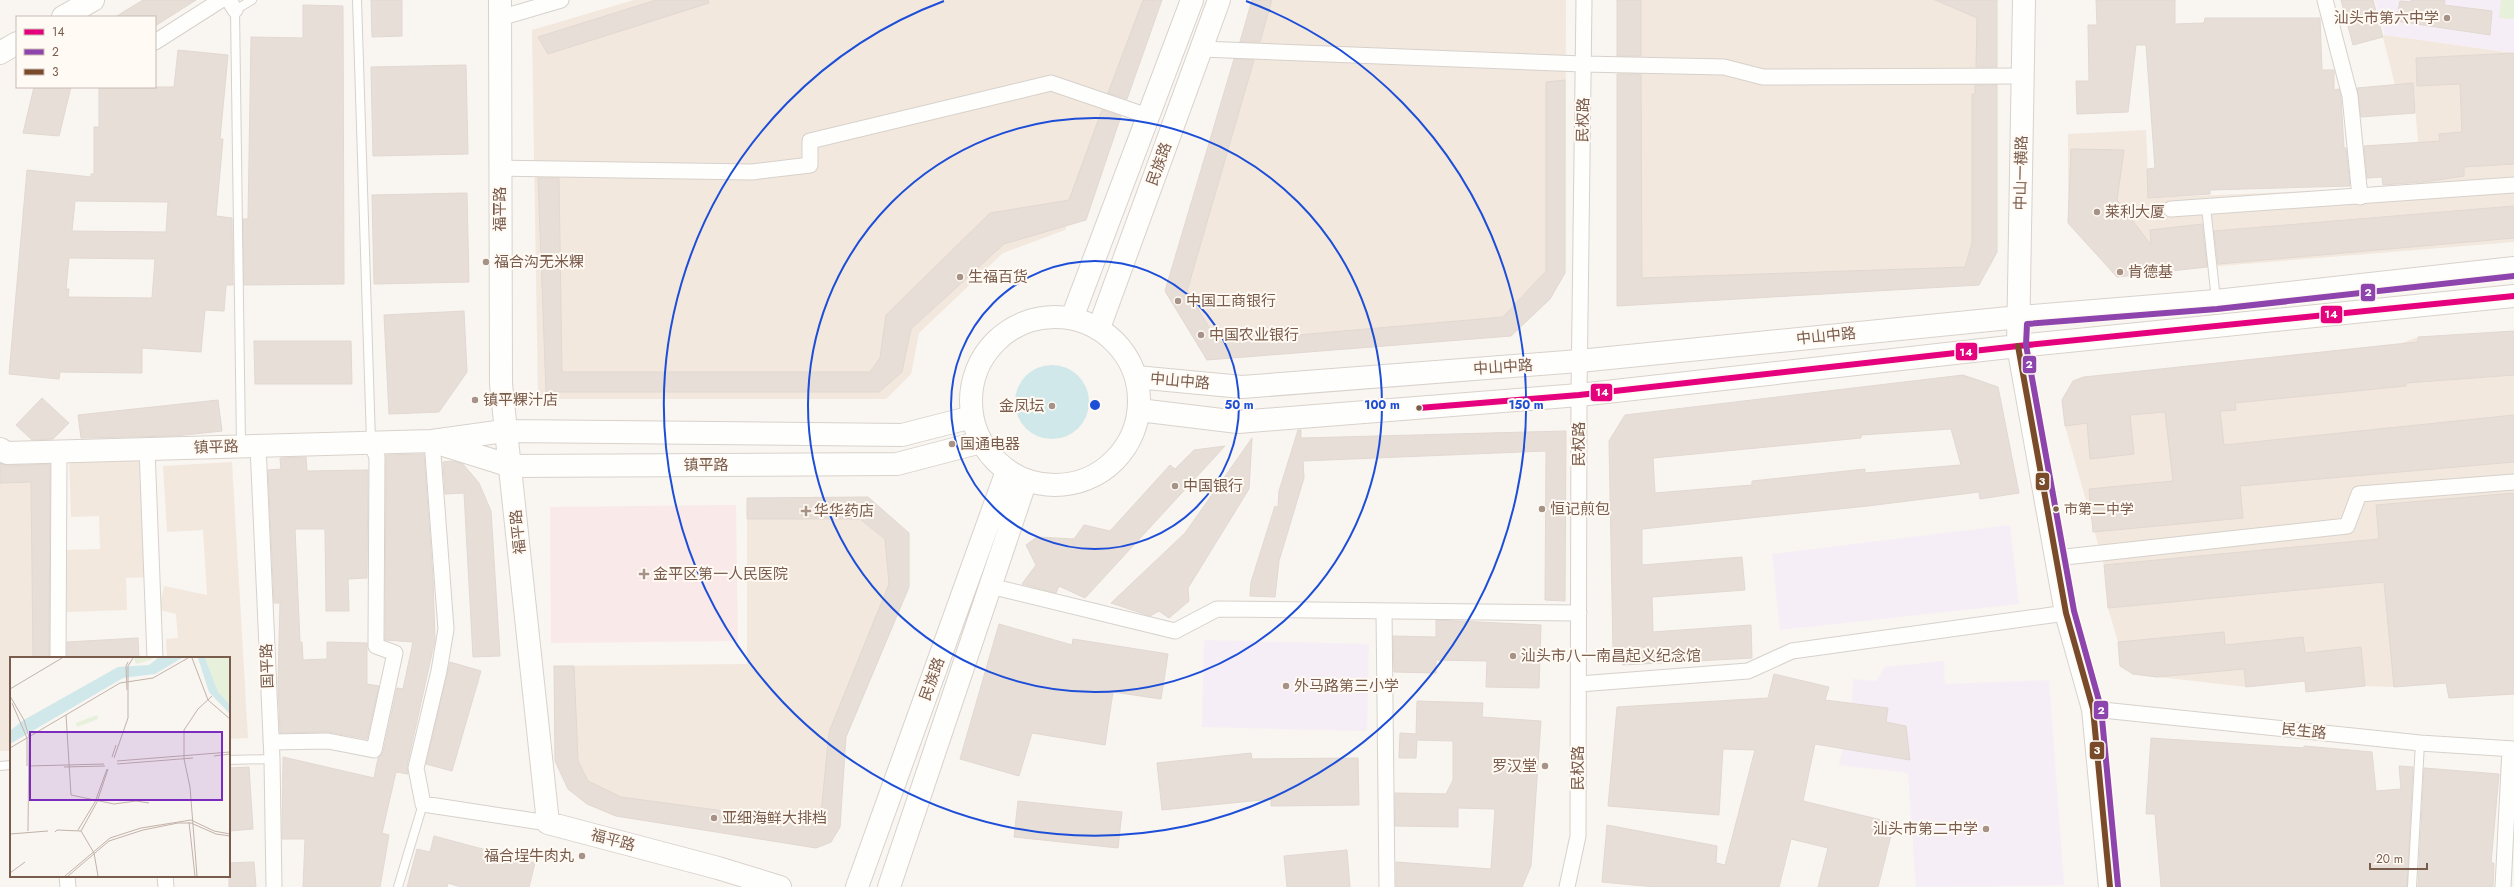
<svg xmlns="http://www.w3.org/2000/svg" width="2514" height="887" viewBox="0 0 2514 887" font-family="Jost,'Noto Sans SC',sans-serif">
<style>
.residential{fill:#f2e8de}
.education{fill:#f6eef6}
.medical{fill:#fae9e9}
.green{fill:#e7f0db}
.water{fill:#d0e8ea}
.building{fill:#e6ded7;stroke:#e2d8d2;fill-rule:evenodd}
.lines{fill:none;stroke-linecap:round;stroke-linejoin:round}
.lane-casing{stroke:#d7d1cb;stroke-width:10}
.street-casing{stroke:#d7d1cb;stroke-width:17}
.secondary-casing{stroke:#d9d2cb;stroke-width:24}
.lane{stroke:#fefefd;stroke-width:8}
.street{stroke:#fefefd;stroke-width:15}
.secondary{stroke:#fefefd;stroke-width:22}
.bus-1-casing{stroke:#fffaf3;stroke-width:9}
.bus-2-casing{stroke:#fffaf3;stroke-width:9}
.bus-3-casing{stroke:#fffaf3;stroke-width:9}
.bus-1{stroke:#e5007d;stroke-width:6}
.bus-2{stroke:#8e44ad;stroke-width:6}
.bus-3{stroke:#7a4b2a;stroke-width:6}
.ring{fill:none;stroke:#1d4ed8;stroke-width:2}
.poi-dot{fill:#a69286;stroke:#fffaf3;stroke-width:1.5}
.bus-dot{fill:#7a5c4d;stroke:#fffaf3;stroke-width:1.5}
.labels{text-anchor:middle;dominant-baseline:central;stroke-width:4;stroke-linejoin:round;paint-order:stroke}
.bus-label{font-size:14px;fill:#7a5c4d;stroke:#fffaf3;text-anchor:start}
.poi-label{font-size:15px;fill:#7a5c4d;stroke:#fffaf3;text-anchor:start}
.street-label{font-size:15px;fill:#7a5c4d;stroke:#fffaf3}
.inset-road{fill:none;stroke:#c2b3aa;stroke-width:1}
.view{fill:#7b2cbf;fill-opacity:0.15;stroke:#7b2cbf;stroke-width:2}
.inset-edge{fill:none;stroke:#7a5c4d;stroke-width:2}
.centre{fill:#1d4ed8;stroke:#fffaf3;stroke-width:2}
.ring-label{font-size:12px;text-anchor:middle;font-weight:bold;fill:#1d4ed8;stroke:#fffaf3;stroke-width:4;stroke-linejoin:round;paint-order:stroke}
.line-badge{stroke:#fffaf3;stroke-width:1.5}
.badge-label{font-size:11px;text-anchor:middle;font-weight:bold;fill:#fff}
</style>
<rect width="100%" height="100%" fill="#f9f5f0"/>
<!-- residential -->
<path class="residential" d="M634,0H1153L1065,230L1003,253L919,333L911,374L886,399H538L532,30Z
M1252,0H1566L1565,273L1550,299L1511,336L1207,360L1165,291Z
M1617,0H1997V252L1979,285L1617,306Z
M2385,35L2514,53V242L2207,267L2117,277L2068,223V134L2146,130L2149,198L2422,186L2413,84L2395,85L2383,37Z
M2514,331V694L2449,698L2446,683L2394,687L2365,686L2306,692L2305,681L2246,687L2133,674L2118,642L2108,608L2104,565L2065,426L2062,400L2073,381L2084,377L2402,343L2418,337Z
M142,458L146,577L126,578L127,610L67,612L65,550L100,549L99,516L71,517L69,461Z
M51,460L53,658H11V751H0V461Z
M232,462L248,738L229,739V658H167L166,639L178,638L176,614L159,610L164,586L207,595L203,530L167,532L163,466Z
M868,497L909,533V587L846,737L840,827L831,842L816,848L616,816L587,804L568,789L555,761L554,666L747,664V498Z"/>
<!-- education -->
<path class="education" d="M2375,0H2514V53L2385,35Z
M2010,525L2019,604L1780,630L1772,554Z
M1204,640L1369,644L1367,731L1202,727Z
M1944,661L1945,684L2049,680L2064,885L1916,887L1908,773L1839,765L1852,704L1853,679L1876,681L1885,667Z"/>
<!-- medical -->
<path class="medical" d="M736,505L738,641L551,643L550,507Z"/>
<!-- green -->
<path class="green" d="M2501,0H2514V19L2499,18Z"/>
<!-- water -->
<path class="water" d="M1015 402a37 37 0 1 1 74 0a37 37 0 1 1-74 0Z"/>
<!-- building -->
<path class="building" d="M143,0H196L155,26V17H115Z
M371,0H402V36L372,37Z
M656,0H708L709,3L548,54L538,37Z
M1143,0H1162L1127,99L1108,93Z
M1252,0H1272L1260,42H1240Z
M1617,0H1641V56H1617Z
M1935,0H1997V67H1976L1977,18Z
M2096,0H2175V24L2204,23L2205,18H2320L2322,70H2334V90L2339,89L2341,98L2344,148H2346L2350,186L2210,190V194L2148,198L2147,169L2155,168L2146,45H2136L2128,112L2077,114L2076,81H2089L2088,25H2097Z
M2341,0H2373L2383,37L2353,45Z
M2411,0H2445L2444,5L2492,11L2490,35L2396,21L2400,1L2411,2Z
M303,5L343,6L344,284L244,285L243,219H248L251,37L303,38Z
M178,50L228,55L220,139H223L216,216L232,218L233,285H226L224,311L205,310L201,352L142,348V373L60,372L59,379L9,374L27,170L91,177V174H94V127H99V87H174ZM75,201L168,202L166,232L72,231ZM69,258L155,259L152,298L68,297L69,289H66Z
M2514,53V164L2464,167V176L2423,182L2383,185L2382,177L2367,178L2364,146L2440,141L2439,134L2462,132L2460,84L2417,86L2416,58Z
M1234,59L1254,60L1187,291L1218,342L1503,317L1546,271V82L1565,80V273L1550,299L1511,336L1207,360L1165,291Z
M466,65L468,154L373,156L371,67Z
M1617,74H1641L1642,278L1965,267L1972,243V94H1975V85H1997V252L1979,285L1617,306Z
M2413,83L2415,113L2361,117L2357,88Z
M34,87H71L59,136L23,133Z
M1102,110L1121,116L1086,220L1004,244L911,329L902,372L879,392H546L538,178H559L562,372H870L880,358L886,315L990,213L1069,200Z
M2071,149L2124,150L2117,200L2151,245L2150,230L2202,224L2207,267L2117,277L2068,223Z
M467,193L469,282L374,284L372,195Z
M2514,206V238L2218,264L2214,231Z
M464,311L467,372L439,412L389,414L384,315Z
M2514,331V375L2406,383V386L2235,403L2236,410L2220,411L2224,445L2514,415V462L2240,486L2243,518L2093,532L2089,489L2173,481L2165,412L2130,415L2134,454L2090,459L2087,423L2065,426L2062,400L2073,381L2084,377L2418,342V337Z
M254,341H351L352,384H255Z
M1963,375L1998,387L2019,493L1980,499L1979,492L1868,506L1642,529V565L1742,557L1745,590L1652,597L1653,632L1751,625L1752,658L1623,665L1613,651L1609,441L1625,415ZM1951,429L1961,465L1865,473V469L1752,481V485L1655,493L1653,458L1861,438V435Z
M42,398L69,423L53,439L32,440L16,425Z
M218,400L222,431L175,436L81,438L78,415Z
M1298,430H1301V438L1566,431L1565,601L1545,600L1546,451L1303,461L1304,478L1279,561L1275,597L1250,596L1251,582L1275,506L1278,508L1279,491Z
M1252,438L1249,489L1188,588L1189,601L1169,618L1159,611L1150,616L1111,603L1185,533Z
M1225,446L1085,598L1059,586L1056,593L1022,584L1036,565L1026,545L1037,537L1074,539L1084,525L1110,531L1170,465L1175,469L1194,450Z
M424,454L433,578L435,640L407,766L408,774L396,772L382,833L389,835L380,887H303L305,839H282L283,757L374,778L378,758L383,752L397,688L403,689L413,642L385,640L386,455Z
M306,457L307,471L368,470L367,578L348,579L349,611H326L325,529H295L300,642H302L303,660L327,659V642L367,643V684L379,686L367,739L328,732L280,733L278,682L280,603H274L268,470L281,469L280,458Z
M454,461L463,464L479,483L491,511L500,656L473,657L464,493L445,494L443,462Z
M0,463L7,466L50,464L49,658H33L31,482L0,483Z
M2514,493V694L2449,698L2446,683L2394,687L2384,582L2108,608L2104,565L2379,539L2376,505Z
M868,497L909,533V587L846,737L840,827L831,842L816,848L616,816L587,804L568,789L555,761L554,666H574L578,761L588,781L621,797L820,824L829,732L889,584L885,539L860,519H747V498Z
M1436,620L1541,625L1539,688L1486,687L1487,661L1436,660V673L1394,672L1393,636L1436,637Z
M999,624L1072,645L1073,639L1168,654L1161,699L1113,692L1105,745L1032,733L1019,776L960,759Z
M2224,632L2225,645L2303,637L2305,653L2361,647L2365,686L2306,692L2305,681L2246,687L2244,669L2157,677L2133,674L2120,666L2118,642Z
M138,638L139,658H67V642Z
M450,662L481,671L452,771L426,764Z
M1774,674L1829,687L1825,700L1888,708L1886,722L1906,726L1910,760L1815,744L1803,801L1894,823L1878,887H1818L1828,848L1791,839L1779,887H1655L1602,882L1607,825L1717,846L1716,863L1725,865L1755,750L1723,749L1719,815L1608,806L1617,707L1768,698Z
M1417,701L1483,703L1482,717L1541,721L1531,866L1522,887H1396V862L1491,869L1495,809L1458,808V827L1395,826V793L1446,794L1453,780V741L1417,740L1416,758H1399L1400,733L1416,734Z
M2151,738L2304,748V746L2372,752L2376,791L2401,789L2399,766L2413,767L2407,887H2161L2155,814H2146Z
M1251,753L1252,759L1358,758L1359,805L1271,806V799L1162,810L1157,763Z
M249,767L253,829L229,831V768Z
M2424,768L2499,774L2491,863H2494L2493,887H2418Z
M1018,801L1122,812L1118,848L1014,837Z
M434,836L535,863L529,887H461L448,883L447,887H407L417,849L430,852Z
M1347,850L1350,887H1287L1284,856Z
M254,862L256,887H229V863Z"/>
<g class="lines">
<!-- lane casing -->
<g class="lane-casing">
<path id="lane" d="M357,0L371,441
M2206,207L2216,300
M241,445L235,10L252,0
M229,760L272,759
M0,766L11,765
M398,887L423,804
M2412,887L2420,743"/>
</g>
<!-- street casing -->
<g class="street-casing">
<path id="street" d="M229,0L235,10
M2325,0L2350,96L2360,197
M500,18L561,0
M155,42L221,0
M1201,49L1583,64L1724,67L1763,77L2023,76
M500,168L752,172L810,165V141L1051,83L1148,116
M2171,209L2514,185
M432,441L446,629L439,671L416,768L423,804L548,823
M258,446L272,759L274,887
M147,449L155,658
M2056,558L2347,526L2359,494L2514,482
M990,586L1175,631L1217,609L1579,613
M1384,611L1387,887
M58,658L59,451
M1579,684L1748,671L1792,651L2066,613
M2093,709L2420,743L2514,749
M271,742L328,741L374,750L395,653L376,646L377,457L371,443
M67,876L68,887
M165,876L166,887
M1567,887L1578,836L1579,395L1584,0
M2503,887L2510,749"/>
</g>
<!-- secondary casing -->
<g class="secondary-casing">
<path id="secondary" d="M500,0L501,384L548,823L718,868L780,887
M2024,0L2018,346L2066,613L2093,709L2110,887
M63,17L93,0
M0,53L17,43
M971 401a84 84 0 1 1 168 0a84 84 0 1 1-168 0Z
M1072,318L1192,0
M1099,328L1219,0
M1136,377L1242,387L1579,361L2019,317L2216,301L2514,268
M1139,410L1238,422L1579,395L2018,346L2514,296
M437,443L511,466L897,464L981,442
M0,449L7,453L432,441L504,431L902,435L972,417
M857,887L1007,471
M889,887L1026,480"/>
</g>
<!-- lane -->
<use href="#lane" class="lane"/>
<!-- street -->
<use href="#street" class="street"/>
<!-- secondary -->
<use href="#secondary" class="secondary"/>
<!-- bus-1 casing -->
<g class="bus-1-casing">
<path id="bus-1" d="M1419,408L1579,395L2018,346L2514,296"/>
</g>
<!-- bus-2 casing -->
<g class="bus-2-casing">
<path id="bus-2" d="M2118,886L2101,708L2074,611L2026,345L2027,324L2217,309L2514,276"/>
</g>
<!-- bus-3 casing -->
<g class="bus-3-casing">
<path id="bus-3" d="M2018,346L2066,613L2093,709L2110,887"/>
</g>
<!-- bus-1 -->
<use href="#bus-1" class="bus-1"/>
<!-- bus-2 -->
<use href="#bus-2" class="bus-2"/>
<!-- bus-3 -->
<use href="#bus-3" class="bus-3"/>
</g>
<!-- distance rings -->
<g class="ring">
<circle cx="1095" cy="405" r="144"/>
<circle cx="1095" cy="405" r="287"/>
<path d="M1246 1A431 431 0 1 1 944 1"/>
</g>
<!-- markers -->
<g class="poi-dot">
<circle cx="2447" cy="18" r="4"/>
<circle cx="2097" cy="212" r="4"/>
<circle cx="486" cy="262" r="4"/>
<circle cx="2120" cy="272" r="4"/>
<circle cx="960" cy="277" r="4"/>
<circle cx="1178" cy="301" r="4"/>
<circle cx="1201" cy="335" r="4"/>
<circle cx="475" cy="400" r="4"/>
<circle cx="1052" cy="406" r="4"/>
<circle cx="952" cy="444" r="4"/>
<circle cx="1175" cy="486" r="4"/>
<circle cx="1542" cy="509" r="4"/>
<path d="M804 505h4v4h4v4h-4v4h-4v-4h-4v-4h4z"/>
<path d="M642 568h4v4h4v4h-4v4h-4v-4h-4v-4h4z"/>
<circle cx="1513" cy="656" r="4"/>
<circle cx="1286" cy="686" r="4"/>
<circle cx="1545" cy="766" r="4"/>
<circle cx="714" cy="818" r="4"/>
<circle cx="1986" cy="829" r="4"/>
<circle cx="582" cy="856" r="4"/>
</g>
<g class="bus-dot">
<circle cx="1419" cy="408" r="3.5"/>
<circle cx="2056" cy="509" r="3.5"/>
</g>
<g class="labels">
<!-- bus labels -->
<g class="bus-label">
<text x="2064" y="509">市第二中学</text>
</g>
<!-- poi labels -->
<g class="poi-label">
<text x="2439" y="18" text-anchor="end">汕头市第六中学</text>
<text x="2105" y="212">莱利大厦</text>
<text x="494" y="262">福合沟无米粿</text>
<text x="2128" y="272">肯德基</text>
<text x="968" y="277">生福百货</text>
<text x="1186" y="301">中国工商银行</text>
<text x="1209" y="335">中国农业银行</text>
<text x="483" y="400">镇平粿汁店</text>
<text x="1044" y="406" text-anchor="end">金凤坛</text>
<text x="960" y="444">国通电器</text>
<text x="1183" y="486">中国银行</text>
<text x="1550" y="509">恒记煎包</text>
<text x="814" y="511">华华药店</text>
<text x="653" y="574">金平区第一人民医院</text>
<text x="1521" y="656">汕头市八一南昌起义纪念馆</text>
<text x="1294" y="686">外马路第三小学</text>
<text x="1537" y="766" text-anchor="end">罗汉堂</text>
<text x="722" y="818">亚细海鲜大排档</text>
<text x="1978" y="829" text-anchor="end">汕头市第二中学</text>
<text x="574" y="856" text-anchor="end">福合埕牛肉丸</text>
</g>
<!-- street labels -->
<g class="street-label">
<text transform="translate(1583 120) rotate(-89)">民权路</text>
<text transform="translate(1159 164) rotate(-70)">民族路</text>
<text transform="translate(2021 173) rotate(-89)">中山一横路</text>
<text transform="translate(500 209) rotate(-90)">福平路</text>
<text transform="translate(1826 336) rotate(-6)">中山中路</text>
<text transform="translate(1503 367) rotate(-4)">中山中路</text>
<text transform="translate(1180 381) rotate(5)">中山中路</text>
<text transform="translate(1579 444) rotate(-90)">民权路</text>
<text transform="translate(216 447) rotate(-2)">镇平路</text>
<text x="706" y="465">镇平路</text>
<text transform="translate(518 532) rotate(-96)">福平路</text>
<text transform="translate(267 666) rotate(-92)">国平路</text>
<text transform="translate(932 679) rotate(-70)">民族路</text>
<text transform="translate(2304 731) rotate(6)">民生路</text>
<text transform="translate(1578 768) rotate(-90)">民权路</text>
<text transform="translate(613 840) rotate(15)">福平路</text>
</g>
</g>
<!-- overview -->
<g transform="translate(10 657)">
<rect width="220" height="220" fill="#f9f5f0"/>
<path d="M124,1H142L143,2L126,7ZM195,1H220V48L208,35ZM87,58L88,62L67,70L66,66Z" fill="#e7f0db"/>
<path d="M148,1H172L145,17L113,21L0,87V74L12,64L108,10L139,8ZM188,1H195L208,35L220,48V57L199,35Z" fill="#d0e8ea"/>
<path class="inset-road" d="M182,1L198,43L220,62M0,32L52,1M117,33L116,9L118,5M0,39L14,63L19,80M2,46L17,81M56,58L61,138L104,147L126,144L139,146M17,81V109M0,91L110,26L143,21L178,1M204,99L220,97M102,100L106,88M104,101L118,61V9L123,1M107,104L220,95M107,107L183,101M18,109L94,107M54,110L95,109M179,165L185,219M68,173L85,145L97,112M18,174L19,80M71,174L87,145L98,112M45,175L47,173L71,174L84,196L88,219M0,177L38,174M0,216L15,205M55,219L100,181L131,171L181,163L204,174L220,177M58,219L99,184L133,173L168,166H181L206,177L220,179M187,219L180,130L174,102V73L188,52L202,39"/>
<path class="view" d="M20,75H212V143H20Z"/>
<rect width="220" height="220" class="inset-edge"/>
</g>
<circle cx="1095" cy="405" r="6" class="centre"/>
<g class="ring-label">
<text x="1239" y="409">50 m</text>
<text x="1382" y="409">100 m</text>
<text x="1526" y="409">150 m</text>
</g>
<g class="line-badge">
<rect x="2360" y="283" width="16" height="19" rx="4" fill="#8e44ad"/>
<rect x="2320" y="305" width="23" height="19" rx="4" fill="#e5007d"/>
<rect x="1955" y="342" width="23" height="19" rx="4" fill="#e5007d"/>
<rect x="2022" y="355" width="15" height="19" rx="4" fill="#8e44ad"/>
<rect x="1590" y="383" width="23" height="19" rx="4" fill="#e5007d"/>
<rect x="2035" y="472" width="15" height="19" rx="4" fill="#7a4b2a"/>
<rect x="2093" y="700" width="16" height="20" rx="4" fill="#8e44ad"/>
<rect x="2089" y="741" width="16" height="19" rx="4" fill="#7a4b2a"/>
</g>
<g class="badge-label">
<text x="2368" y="296">2</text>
<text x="2331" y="318">14</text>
<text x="1966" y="356">14</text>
<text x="2029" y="368">2</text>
<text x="1602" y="396">14</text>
<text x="2042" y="485">3</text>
<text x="2101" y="714">2</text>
<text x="2097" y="754">3</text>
</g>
<!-- legend -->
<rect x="16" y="16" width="140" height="72" fill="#fffaf3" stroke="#cabbb1"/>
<rect x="24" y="29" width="20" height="6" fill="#e5007d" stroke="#cabbb1"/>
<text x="52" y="36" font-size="12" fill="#7a5c4d">14</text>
<rect x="24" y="49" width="20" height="6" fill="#8e44ad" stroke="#cabbb1"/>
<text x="52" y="56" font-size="12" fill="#7a5c4d">2</text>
<rect x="24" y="69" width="20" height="6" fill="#7a4b2a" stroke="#cabbb1"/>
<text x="52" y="76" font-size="12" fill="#7a5c4d">3</text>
<!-- scale -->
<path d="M2370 863v6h57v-6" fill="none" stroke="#7a5c4d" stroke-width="2"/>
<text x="2376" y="863" font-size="12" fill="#7a5c4d" stroke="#fffaf3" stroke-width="3" paint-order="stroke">20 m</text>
</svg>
